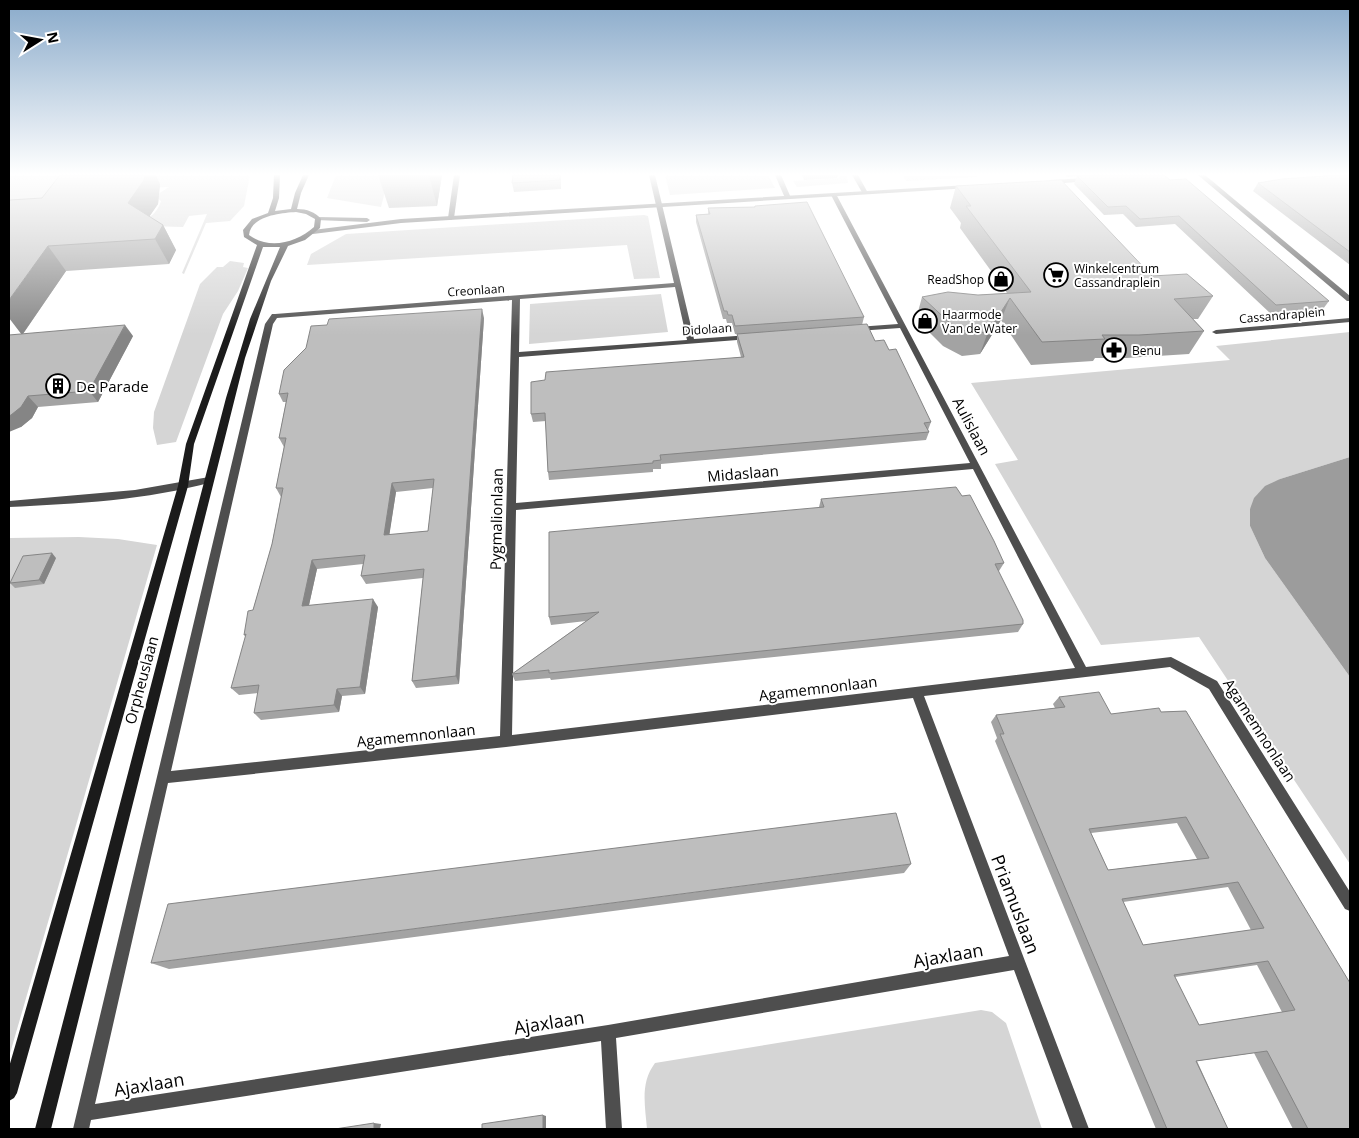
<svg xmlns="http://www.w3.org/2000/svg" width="1359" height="1138" viewBox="0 0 1359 1138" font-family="'Open Sans',sans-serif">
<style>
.green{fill:#d5d5d5}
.water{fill:#9c9c9c}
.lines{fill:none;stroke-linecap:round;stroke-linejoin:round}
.minor{fill:#4e4e4e;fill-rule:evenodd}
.tertiary{fill:#4e4e4e;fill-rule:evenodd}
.secondary{fill:#1b1b1b;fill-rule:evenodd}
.wall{fill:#a3a3a3;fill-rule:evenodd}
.shaded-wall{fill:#858585}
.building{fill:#bebebe;stroke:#858585;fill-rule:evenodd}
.labels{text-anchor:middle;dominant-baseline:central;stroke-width:4;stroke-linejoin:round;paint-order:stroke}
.far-poi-label{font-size:12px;fill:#000;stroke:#fff;text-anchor:start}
.far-street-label{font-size:12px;fill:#000;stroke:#fff}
.poi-label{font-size:15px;fill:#000;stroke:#fff;text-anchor:start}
.street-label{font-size:15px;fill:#000;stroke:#fff}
.near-street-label{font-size:18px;fill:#000;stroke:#fff}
</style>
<rect width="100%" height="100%" fill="#fff"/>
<!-- green -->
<path class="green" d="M9,175H250L244,206L230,221L206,223L184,274L182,273L207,214L189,216L183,227L149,226L139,223C150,217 157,214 161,201L155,196L169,187L80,190L9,246Z
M336,175H389L381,207L327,198Z
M665,175H768L775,188L670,195Z
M976,175L977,177L906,181L903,176Z
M840,176H847L848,183L797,187L793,181L839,178Z
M644,215L648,216L660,278L634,279L627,245L307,265L311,254L346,234Z
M230,261L244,263L243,267L248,268L238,291L223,314L176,442L157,445L153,428L154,412L200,284L217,267H223Z
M661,294L668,332L529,344L530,304Z
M1350,332V457L1280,479L1250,509V526L1265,558L1350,677V864L1199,637L1101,645L995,464L1018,460L971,383L1230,360L1216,346Z
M79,537L118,539L157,545L9,1057V538Z
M981,1010L992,1012L1006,1023L1042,1129H647C645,1105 640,1083 655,1063Z"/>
<!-- water -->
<path class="water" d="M1350,457V677L1265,558L1250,526V509L1254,498L1265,486L1280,479Z"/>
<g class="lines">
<!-- minor -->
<path class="minor" d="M454,175H460L454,218L451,220L448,218Z
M649,175H655L694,339L750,335L754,337L750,339L519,357L516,503L970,463L900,328L857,331L853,329L857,327L898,324L831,195L836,194L1086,667L1171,657L1217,681L1350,892V911L1345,909L1209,689L1170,667L924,696L1089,1129H1073L1014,970L616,1038L622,1129H606L601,1041L91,1120L89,1129H73L265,324L272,314H275L674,283ZM675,287L687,340L519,352L520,299ZM512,300L500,736L171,771L273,324L277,318ZM973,469L1075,668L512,735L516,510ZM913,698L1009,956L608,1025L95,1104L168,783L506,747Z
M775,175H781L791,198L790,199L785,198Z
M852,175H858L868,193L867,194H863Z
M1198,175H1205L1350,296V301H1347Z
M1350,318V322L1216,334L1212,332L1216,330Z
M209,477L212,478L214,480L212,482C148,500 75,504 9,507V501L135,490Z"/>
<!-- tertiary -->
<path class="tertiary" d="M1088,178L1091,180L1090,181L1050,184L1047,182L1050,180Z
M968,185L971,187L970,188L401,223L313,234L310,232L313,230L401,219Z
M318,217L367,218L370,220L367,222L316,220V218Z"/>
<!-- secondary -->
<path class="secondary" d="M274,175H280L279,198L275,211L291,209L295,193L303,175H309L301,193L297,209C307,209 315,212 321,219L320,228L305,240L288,246L271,281L245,358L51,1129H35L226,398L250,319L280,247H263L194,444L188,486L17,1093L14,1098L9,1101V1067L178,486L186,444L257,245L244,237L243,230L252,219L268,213L273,198ZM296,212L306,214L315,219L314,227C296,243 269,250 249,235C251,216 280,213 296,212Z"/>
</g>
<!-- wall -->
<path class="wall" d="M378,175H442L437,206L389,208Z
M513,175H561V189L514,192L512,183Z
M802,175H838L837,178L804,180Z
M1066,175H1164L1329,301L1323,309L1270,313L1175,224L1136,227L1123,214L1104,215L1074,184L1077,176L1067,177Z
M1350,175V265L1253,191L1258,183Z
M160,184L158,204L149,217L163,225L176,250L169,264L66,271L23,334L133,336L98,402L38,407L32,418L21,427L22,334L42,198Z
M956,186L1152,276L1213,296L1198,319H1193L1204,331L1189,354L1126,358H1095L1093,361L1031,365L1001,320L980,354L962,356L943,346L916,319L922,297L978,295L1007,293L960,228L961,223L950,208Z
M755,206L864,317L862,325L875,341L931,422L928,430L929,432L926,440L661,464V469H653V472L549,480L548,472L546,421L533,422L531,414L545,380L741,357L737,342V334H735L732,323H727L726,319H723L696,222V215L708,214V208L754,207Z
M484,318L459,684L416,688L412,681L423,578L366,584L361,576L363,564L317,569L309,605L378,607L365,694L342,696L339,712L261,720L254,713L258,693L239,695L231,688L246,637L244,635L253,610L272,544L281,497L276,488L284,447L279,438L286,402H283L279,394ZM433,488L428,531L389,535L396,492Z
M821,499L1004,563L999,571H998L1023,624L1018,632L551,680L550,678L515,681L512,674L586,621L551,625L549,617L819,507Z
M56,558L44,584L15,588L10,583Z
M1059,697L1111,714L1186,711L1350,1129H1293L1254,1053L1197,1061L1228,1129H1156L995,741L997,738L991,722L996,715L1055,708L1053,704ZM1177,823L1197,859L1108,870L1091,833ZM1228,887L1251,930L1143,945L1123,902ZM1257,965L1282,1012L1199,1025L1175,977Z
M911,864L904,873L169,969L151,963Z"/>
<!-- shaded-wall -->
<path class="shaded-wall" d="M145,175H156L160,184L158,204L142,227L128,203Z
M429,175H442L437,206Z
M163,225L176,250L169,264L155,239Z
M48,246L66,271L22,335L9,318V300Z
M1010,298L1001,320L980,354L988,332Z
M482,309L484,318L459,684L456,676Z
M125,325L133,336L98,402L89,391Z
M28,396L38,407L32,418L21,427L9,432V416Z
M392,483L396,492L388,544L384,535Z
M52,553L56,558L44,584L39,580Z
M312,560L317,569L307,614L302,606Z
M373,599L378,607L365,694L360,687Z
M337,689L342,696L339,712L334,705Z
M543,1115L546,1116V1129H543Z
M374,1123L381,1124L380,1129H374Z"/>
<!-- building -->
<path class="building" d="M60,175H145L144,180L128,203L163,225L155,239L48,246L9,300V202L10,200L42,198Z
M513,175H560V180L512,183Z
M1094,175H1164L1170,180L1186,179L1329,301L1276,305L1179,216L1140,219L1126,206L1108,207L1077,176Z
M1338,175H1350V252L1258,183L1282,179Z
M1061,180L1152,276L1187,274L1213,296L1174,299L1204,331L1139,335H1102L1105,339L1042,342L1010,298L988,332L970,333L951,324L922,297L948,292L978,295L1031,292L966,206H971L956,186Z
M807,202L864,317L735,326L732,315H728L727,311H724L696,215L710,214L708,208L755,207V206Z
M482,309L456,676L412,681L424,569L361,576L365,555L312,560L302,606L373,599L360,687L337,689L334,705L254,713L259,685L231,688L246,634L244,635L248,611L253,610L272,544L283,488H276L286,438H279L288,393L279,394L284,370L306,348L311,326L327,325L329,319ZM434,479L428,531L384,535L392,483Z
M867,324L875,341L884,340L889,350L896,349L931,422L924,423L929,432L660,455L661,460L653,461V463L548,472L545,413L531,414V382L545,380L546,372L744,357L737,334Z
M125,325L89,391L28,396L21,407L11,415L9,416V335Z
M956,487L962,496L970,495L994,541L1004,563L995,564L1023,620V624L549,673V670L512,674L599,612L549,617V532L824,507L821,499Z
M52,553L39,580L10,583L23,556Z
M1099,692L1111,714L1159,708L1161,712L1186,711L1350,983V1129H1308L1267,1051L1196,1061L1228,1129H1167L1000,734H1004L996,715L1065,707L1059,697ZM1186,817L1209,858L1108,870L1089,829ZM1238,882L1264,928L1143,945L1122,899ZM1268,961L1295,1010L1199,1025L1174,975Z
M896,813L911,864L151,963L168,904Z
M543,1115V1129H482V1124Z
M374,1123V1129H335Z"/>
<!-- sky -->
<linearGradient id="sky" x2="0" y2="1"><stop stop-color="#89aaca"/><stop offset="0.52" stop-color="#fff"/><stop offset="1" stop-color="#fff" stop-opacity="0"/></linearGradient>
<rect width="1359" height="335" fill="url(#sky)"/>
<!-- icons -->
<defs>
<g id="supermarket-ring" transform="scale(1.25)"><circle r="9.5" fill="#fff" stroke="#000" stroke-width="1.5"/><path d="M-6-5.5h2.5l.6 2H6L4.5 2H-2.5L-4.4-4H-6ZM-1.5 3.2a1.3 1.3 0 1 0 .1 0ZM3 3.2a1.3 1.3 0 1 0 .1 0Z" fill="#000"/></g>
<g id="shop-ring" transform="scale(1.25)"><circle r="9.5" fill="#fff" stroke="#000" stroke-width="1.5"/><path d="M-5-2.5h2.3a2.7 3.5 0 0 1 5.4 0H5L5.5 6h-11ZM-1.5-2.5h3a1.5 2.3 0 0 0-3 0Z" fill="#000"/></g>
<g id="pharmacy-ring" transform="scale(1.25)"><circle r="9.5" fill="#fff" stroke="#000" stroke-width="1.5"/><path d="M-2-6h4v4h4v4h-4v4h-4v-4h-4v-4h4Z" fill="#000"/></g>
<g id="building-ring" transform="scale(1.25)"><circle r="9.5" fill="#fff" stroke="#000" stroke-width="1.5"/><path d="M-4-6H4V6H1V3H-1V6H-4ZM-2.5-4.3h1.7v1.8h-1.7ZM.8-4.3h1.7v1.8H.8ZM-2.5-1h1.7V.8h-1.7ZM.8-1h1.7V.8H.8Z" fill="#000"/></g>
</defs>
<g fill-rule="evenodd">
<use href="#supermarket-ring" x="1056" y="275"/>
<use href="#shop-ring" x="1001" y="279"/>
<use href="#shop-ring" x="925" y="321"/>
<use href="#pharmacy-ring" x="1114" y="350"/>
<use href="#building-ring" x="58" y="386"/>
</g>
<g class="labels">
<!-- far-poi labels -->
<g class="far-poi-label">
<text x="1074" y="268">Winkelcentrum<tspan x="1074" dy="14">Cassandraplein</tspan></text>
<text x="984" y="279" text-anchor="end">ReadShop</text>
<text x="942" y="314">Haarmode<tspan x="942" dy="14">Van de Water</tspan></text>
<text x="1132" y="350">Benu</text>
</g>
<!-- far-street labels -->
<g class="far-street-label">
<text transform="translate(476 290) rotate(-4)">Creonlaan</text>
<text transform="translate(1282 315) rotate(-5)">Cassandraplein</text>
<text transform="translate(707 329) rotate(-4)">Didolaan</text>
</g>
<!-- poi labels -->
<g class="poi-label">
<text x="76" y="386">De Parade</text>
</g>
<!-- street labels -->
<g class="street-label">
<text transform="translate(972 426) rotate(62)">Aulislaan</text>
<text transform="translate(743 473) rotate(-5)">Midaslaan</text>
<text transform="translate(496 519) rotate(-89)">Pygmalionlaan</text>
<text transform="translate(141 680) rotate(-75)">Orpheuslaan</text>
<text transform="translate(818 688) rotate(-7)">Agamemnonlaan</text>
<text transform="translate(1260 730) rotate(57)">Agamemnonlaan</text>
<text transform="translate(416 735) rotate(-6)">Agamemnonlaan</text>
</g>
<!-- near-street labels -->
<g class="near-street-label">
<text transform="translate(1016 904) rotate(69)">Priamuslaan</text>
<text transform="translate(948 955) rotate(-10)">Ajaxlaan</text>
<text transform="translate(549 1022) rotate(-9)">Ajaxlaan</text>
<text transform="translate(149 1084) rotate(-9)">Ajaxlaan</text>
</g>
</g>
<!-- border -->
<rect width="1359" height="1138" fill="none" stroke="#000000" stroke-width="20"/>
<!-- north arrow -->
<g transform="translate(40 40) rotate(79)" stroke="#ffffff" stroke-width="4" paint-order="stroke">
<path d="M0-4L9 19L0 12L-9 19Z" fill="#000000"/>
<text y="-8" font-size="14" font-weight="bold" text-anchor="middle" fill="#000000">N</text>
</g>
</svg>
